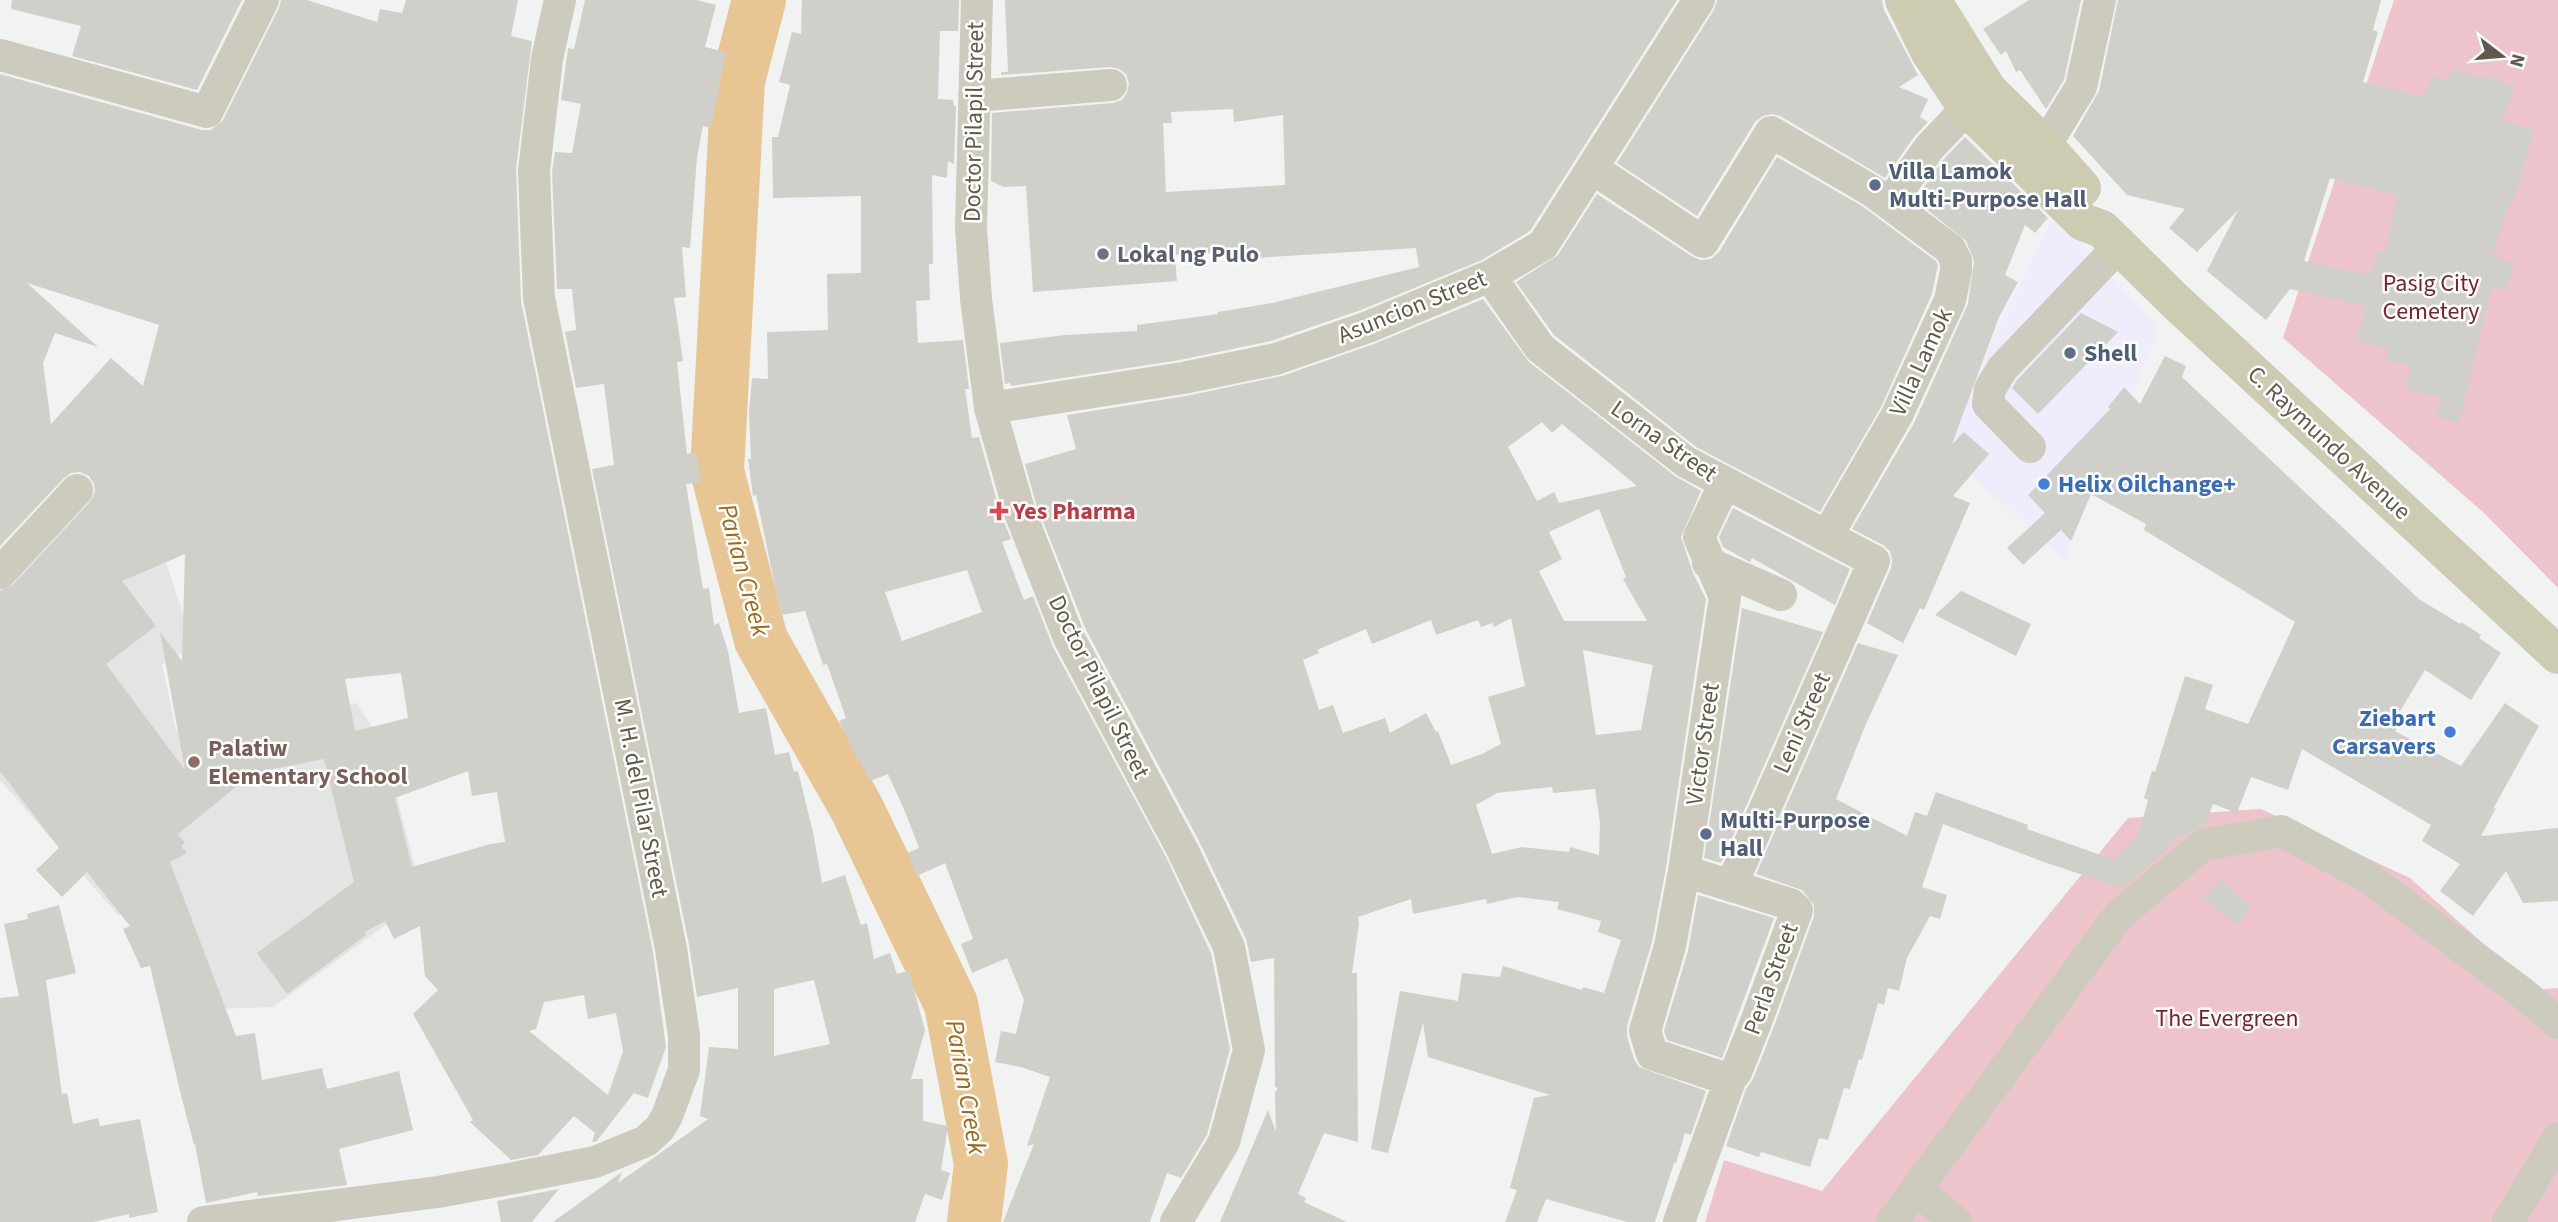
<svg xmlns="http://www.w3.org/2000/svg" width="2558" height="1222" viewBox="0 0 2558 1222" font-family="'Source Sans 3',sans-serif">
<style>
.commercial{fill:#efedfc}
.education{fill:#e3e4e4}
.green{fill:#edc3cc}
.lines{fill:none;stroke-linecap:round;stroke-linejoin:round}
.river{stroke:#e8c693;stroke-width:54}
.building{fill:#cfd0c9;fill-rule:evenodd}
.minor{stroke:#cdcbbe;stroke-width:32}
.major{stroke:#cecbb3;stroke-width:38}
.service-dot{fill:#5c6f8a;stroke:#fff;stroke-width:2.5}
.worship-dot{fill:#6b7280;stroke:#fff;stroke-width:2.5}
.shop-dot{fill:#3f7fe0;stroke:#fff;stroke-width:2.5}
.health-dot{fill:#e0444e;stroke:#fff;stroke-width:2.5}
.education-dot{fill:#8d6e63;stroke:#fff;stroke-width:2.5}
.labels{text-anchor:middle;dominant-baseline:central;stroke-width:5;stroke-linejoin:round;paint-order:stroke}
.street-label{font-size:24px;fill:#5e5b4a;stroke:#fff}
.service-label{font-size:24px;font-weight:bold;fill:#4e5e75;stroke:#fff;text-anchor:start}
.worship-label{font-size:24px;font-weight:bold;fill:#5b616d;stroke:#fff;text-anchor:start}
.park-label{font-size:24px;fill:#7d1d27;stroke:#fff}
.shop-label{font-size:24px;font-weight:bold;fill:#366cbe;stroke:#fff;text-anchor:start}
.health-label{font-size:24px;font-weight:bold;fill:#be3a42;stroke:#fff;text-anchor:start}
.education-label{font-size:24px;font-weight:bold;fill:#785e54;stroke:#fff;text-anchor:start}
.water-label{font-size:26px;font-style:italic;fill:#9f6815;stroke:#fff}
</style>
<rect width="100%" height="100%" fill="#f1f3f3"/>
<!-- commercial -->
<path class="commercial" d="M2054,214L2159,329L2065,561L1940,448Z"/>
<!-- education -->
<path class="education" d="M106,480L151,517L194,647L162,664L176,730L356,703L383,743L423,898L273,1007L219,1009L139,913L118,915L0,780V588Z"/>
<!-- green -->
<path class="green" d="M2394,0H2558V588L2483,512L2283,338Z
M2261,809L2410,878L2535,990L2558,988V1222H1705L1724,1160L1822,1191L2128,818Z"/>
<g class="lines">
<!-- river -->
<path class="river" d="M759,0L738,81L717,471L761,640L856,807L951,1004L981,1164L974,1222"/>
</g>
<!-- building -->
<path class="building" d="M12,0H242L197,90L72,56L81,26L11,9Z
M281,0H307L377,22L380,9L402,13L406,0H518L511,36L532,41L516,169L521,301L653,952L666,1047L648,1098L634,1093L596,1142H592L595,1133L574,1116L538,1155L511,1160L470,1122L473,1120L413,1014L438,990L425,976L420,926L394,939L385,921L365,932L366,935L287,994L257,953L354,882L324,759L253,773L178,834L185,843L181,846L187,853L170,862L236,1036L255,1033L262,1080L322,1068L327,1089L399,1071L413,1130L339,1149L347,1185L258,1196L257,1192L206,1203L195,1144L194,1145L182,1099L150,966L141,968L123,929L130,926L87,872L62,897L36,870L59,848L0,771V591L13,585L90,502L95,493L94,484L89,476L80,472L71,473L64,478L0,546V74L202,130H211L223,120L279,8ZM27,283L159,325L143,386L111,358L51,424L43,363L55,333L98,347ZM185,554L182,661L160,632L185,770L106,664L156,626L122,581ZM401,673L408,718L355,731L345,679ZM468,771L472,796L497,792L505,842L490,844L412,867L395,798ZM584,995L588,1019L616,1013L623,1051L608,1095L529,1031L536,1029L544,1002Z
M585,0H697L716,5L705,47L726,52L711,128L703,126L697,157L690,248L682,247L686,297L674,298L683,361L677,362L687,454L696,452L701,482L686,484L703,589L709,588L714,625L719,623L728,651L739,713L766,708L775,755L789,752L794,772L798,771L813,832L822,883L845,875L861,925L867,923L874,959L890,953L897,974L909,971L925,1030L911,1079H923V1121L948,1126L941,1170L950,1173L942,1200L925,1194L915,1222H553L622,1172L618,1183L708,1119L700,1116L709,1047L738,1049V988L697,997L689,945L592,469L614,465L604,384L576,388L565,332L576,330L572,289H557L552,172L555,152L572,153L581,104L561,100L568,48L574,49ZM814,980L830,1044L774,1056V989Z
M802,0H959L958,31H940L938,99L953,100L954,106H956L954,164L948,161L947,178L932,175L933,264H929L930,300L916,301L918,343L963,340L969,389H965L972,438L979,437L1001,515L1011,539L1002,542L1024,600L1033,596L1053,647L1166,857L1211,953L1230,1049L1207,1135L1181,1178L1167,1173L1150,1222H1003L1034,1144L1027,1146L1050,1077L1021,1067L995,1062L1001,1031L1016,1034L1024,1000L1007,958L972,973L961,944L973,939L945,863L917,876L907,853L919,848L906,814L888,774L870,781L860,760L858,761L839,721L846,718L827,664L823,665L805,611L781,615L756,495L753,496L748,459H751L749,413L752,378L768,379L767,332L828,330L827,274L861,273V196L773,198L772,137H778L790,85L779,82L792,32L801,34ZM967,570L982,612L902,641L885,592Z
M1005,0H1677L1530,231L1482,260L1361,310L1271,341L1180,360L1011,386L1010,383L1005,384L1000,343L1065,335L1137,331V325L1218,314V312L1272,303L1419,267L1416,248L1239,259L1238,251L1175,255L1177,281L1033,292L1026,186L1004,187L991,181L992,113L1113,103L1122,100L1127,93L1129,83L1126,74L1119,69L1110,67L1001,75V72H1008ZM1233,109L1234,122L1283,115L1285,185L1166,192L1163,123H1172L1171,112Z
M1717,0H1882L1884,10L1918,75L1899,87L1928,99L1920,117L1928,122L1914,137L1885,178L1780,116L1772,114L1763,116L1755,122L1697,216L1617,163L1714,10Z
M2029,0H2081L2064,80L2046,109L2020,70L2016,72L2006,51L2001,55L1983,29Z
M2118,0H2381L2373,30L2378,32L2363,82L2425,97L2432,75L2448,81L2452,68L2482,78L2483,75L2515,86L2502,121L2534,130L2513,202L2510,201L2492,256L2514,262L2506,291L2492,287L2459,423L2435,416L2440,398L2405,388L2411,366L2385,360L2388,349L2356,340L2366,306L2290,289L2266,320L2207,271L2238,210L2197,252L2169,228L2185,209L2127,195L2073,136L2099,91ZM2330,178L2397,195L2385,252L2378,250L2370,275L2304,261Z
M1965,137L2048,218L2035,233L2025,225L2005,275L2018,282L1999,317L1952,444L1964,432L1989,454L1953,496L1970,503L1924,610L1920,608L1903,643L1867,623L1891,568L1892,560L1890,551L1883,545L1852,529L1914,423L1968,304L1974,261L1966,241L1915,200L1943,160Z
M1777,157L1862,206L1936,261L1938,265L1932,294L1881,407L1820,512L1696,447L1554,335L1516,282L1558,255L1597,194L1693,257L1701,260L1711,259L1719,252Z
M1483,299L1529,362L1675,476L1701,491L1681,537L1693,573L1706,599L1666,868L1652,942L1627,1026V1036L1634,1059L1639,1067L1706,1091L1691,1135L1685,1133L1676,1163H1674L1655,1222H1627L1546,1199L1537,1222H1505L1517,1190L1510,1188L1534,1098L1550,1095L1428,1057L1423,1023L1388,1153L1371,1149L1400,991L1458,1001L1462,973L1500,977L1503,966L1582,990L1583,987L1604,993L1621,940L1598,932L1601,921L1557,909L1559,902L1518,897L1487,904L1486,899L1413,914L1411,899L1358,917L1359,923L1352,973H1357L1358,1142L1324,1133L1298,1194L1306,1198L1304,1202L1347,1222H1220L1268,1110L1276,1132L1275,1093L1278,1088L1275,1087L1274,958L1251,962L1246,939L1199,841L1086,630L1036,504L1025,464L1076,449L1067,415L1186,396L1282,376L1374,344ZM1542,422L1552,433L1562,424L1637,486L1559,503L1554,492L1537,501L1508,447ZM1599,509L1626,577L1623,579L1647,621H1564L1539,571L1562,559L1549,532ZM1511,618L1525,686L1488,697L1501,744L1482,754L1451,765L1438,731L1436,732L1426,713L1390,733L1385,718L1343,733L1333,705L1319,710L1303,660L1319,653L1317,650L1366,629L1372,644L1431,620L1436,635L1478,620L1481,627L1492,623L1494,627ZM1583,650L1653,665L1641,730L1596,735ZM1552,787L1553,793L1595,789L1600,823L1599,855L1570,847L1569,852L1522,847L1492,854L1476,805L1497,793Z
M2081,313L2118,332L2038,414L2012,388L2017,380Z
M2165,356L2186,366L2182,377L2419,599L2460,624L2461,622L2481,635L2479,638L2501,653L2471,700L2425,670L2399,713L2404,715L2395,731L2461,766L2505,703L2539,726L2493,809L2496,808L2481,836L2558,828V901L2523,903L2506,871L2473,916L2440,891L2460,864L2422,841L2431,825L2302,749L2288,790L2251,777L2237,813L2213,804L2205,826L2192,831L2184,837L2180,835L2161,856L2124,886L2113,885L2044,862L1943,824L1922,887L1947,895L1940,919L1930,916L1907,958L1899,991L1888,988L1884,1005L1878,1003L1862,1060L1859,1059L1850,1089L1844,1088L1828,1140L1819,1138L1810,1167L1761,1152L1759,1157L1726,1146L1746,1089L1753,1079L1773,1029L1814,916V905L1802,890L1756,874L1858,643L1898,655L1866,724L1836,799L1907,836L1915,812L1927,816L1936,792L2028,825L2027,829L2115,860L2139,833L2148,800L2144,798L2152,771L2155,772L2185,676L2213,685L2205,709L2248,724L2295,622L2144,530L2146,524L2091,494L2071,541L2061,530L2023,565L2007,548L2045,513L2028,495L2110,409L2108,407L2124,387L2140,404Z
M1733,508L1850,569L1835,605L1752,558L1750,562L1723,547L1719,537Z
M1961,591L2031,624L2016,656L1935,615Z
M1742,608L1823,632L1721,863L1704,858Z
M2219,879L2252,907L2237,925L2204,898Z
M1698,895L1774,918L1722,1058L1667,1040L1664,1031L1688,951Z
M59,905L76,973L46,980L62,1094L67,1093L73,1124L98,1118L100,1126L140,1119L158,1212L129,1218V1214L93,1222H0V998L19,996L4,924L28,919L27,914Z
M559,1189L532,1222H501L497,1201Z"/>
<g class="lines">
<!-- minor -->
<path class="minor" d="M977,0L971,228L976,299L990,408L1019,510L1069,638L1182,849L1229,947L1249,1050L1224,1142L1176,1222
M0,55L207,112L263,0
M974,96L1111,85
M2045,146L2081,87L2100,0
M1592,168L1703,242L1771,132L1872,191L1950,249L1956,261V271L1950,300L1897,415L1827,536
M1890,203L1929,148L1967,108
M1490,276L1540,348L1686,462L1874,561L1731,886
M990,408L1183,378L1276,359L1368,327L1490,276L1543,245L1699,0
M2030,447L1988,404L1990,389L2002,369L2119,246
M1725,483L1699,537L1725,597L1684,871L1670,946L1645,1031L1652,1054L1730,1080
M1708,563L1781,595
M0,573L77,490
M1916,1189L1956,1222
M203,1222L438,1192L514,1178L595,1162L646,1141L660,1128L667,1116L684,1070V1035L671,949L539,298L534,171L547,59L560,0
M1679,1222L1730,1080L1736,1072L1756,1022L1797,910L1790,904L1684,871
M1892,1222L2119,915L2203,845L2281,831L2366,876L2520,991L2558,1023
M2508,1222L2558,1138"/>
<!-- major -->
<path class="major" d="M1904,0L1929,51L1967,108L2083,222L2102,229L2174,300L2558,655
M1932,0L1988,90L2045,146L2082,188"/>
</g>
<!-- markers -->
<g class="service-dot">
<circle cx="1875" cy="185" r="7"/>
<circle cx="2070" cy="353" r="7"/>
<circle cx="1706" cy="834" r="7"/>
</g>
<circle class="worship-dot" cx="1103" cy="254" r="7"/>
<g class="shop-dot">
<circle cx="2044" cy="484" r="7"/>
<circle cx="2450" cy="732" r="7"/>
</g>
<path class="health-dot" d="M995.5 500.5h7v7h7v7h-7v7h-7v-7h-7v-7h7z"/>
<circle class="education-dot" cx="194" cy="762" r="7"/>
<g class="labels">
<!-- street labels -->
<g class="street-label">
<text transform="translate(974 122) rotate(-89)">Doctor Pilapil Street</text>
<text transform="translate(1412 307) rotate(-22)">Asuncion Street</text>
<text transform="translate(1921 362) rotate(-65)">Villa Lamok</text>
<text transform="translate(1664 441) rotate(35)">Lorna Street</text>
<text transform="translate(2329 443) rotate(43)">C. Raymundo Avenue</text>
<text transform="translate(1099 687) rotate(64)">Doctor Pilapil Street</text>
<text transform="translate(1802 723) rotate(-66)">Leni Street</text>
<text transform="translate(1703 744) rotate(-82)">Victor Street</text>
<text transform="translate(641 798) rotate(79)">M. H. del Pilar Street</text>
<text transform="translate(1771 979) rotate(-70)">Perla Street</text>
</g>
<!-- service labels -->
<g class="service-label">
<text x="1889" y="171">Villa Lamok<tspan x="1889" dy="28">Multi-Purpose Hall</tspan></text>
<text x="2084" y="353">Shell</text>
<text x="1720" y="820">Multi-Purpose<tspan x="1720" dy="28">Hall</tspan></text>
</g>
<!-- worship labels -->
<g class="worship-label">
<text x="1117" y="254">Lokal ng Pulo</text>
</g>
<!-- park labels -->
<g class="park-label">
<text x="2431" y="283">Pasig City<tspan x="2431" dy="28">Cemetery</tspan></text>
<text x="2227" y="1018">The Evergreen</text>
</g>
<!-- shop labels -->
<g class="shop-label">
<text x="2058" y="484">Helix Oilchange+</text>
<text x="2436" y="718" text-anchor="end">Ziebart<tspan x="2436" dy="28">Carsavers</tspan></text>
</g>
<!-- health labels -->
<g class="health-label">
<text x="1013" y="511">Yes Pharma</text>
</g>
<!-- education labels -->
<g class="education-label">
<text x="208" y="748">Palatiw<tspan x="208" dy="28">Elementary School</tspan></text>
</g>
<!-- water labels -->
<g class="water-label">
<text transform="translate(744 570) rotate(75)">Parian Creek</text>
<text transform="translate(966 1087) rotate(80)">Parian Creek</text>
</g>
</g>
<!-- north arrow -->
<g transform="translate(2502 56) rotate(106)" stroke="#ffffff" stroke-width="5" paint-order="stroke">
<path d="M0-5L12 26L0 18L-12 26Z" fill="#5e5b4a"/>
<text y="-10" font-size="19" font-weight="bold" text-anchor="middle" fill="#5e5b4a">N</text>
</g>
</svg>
